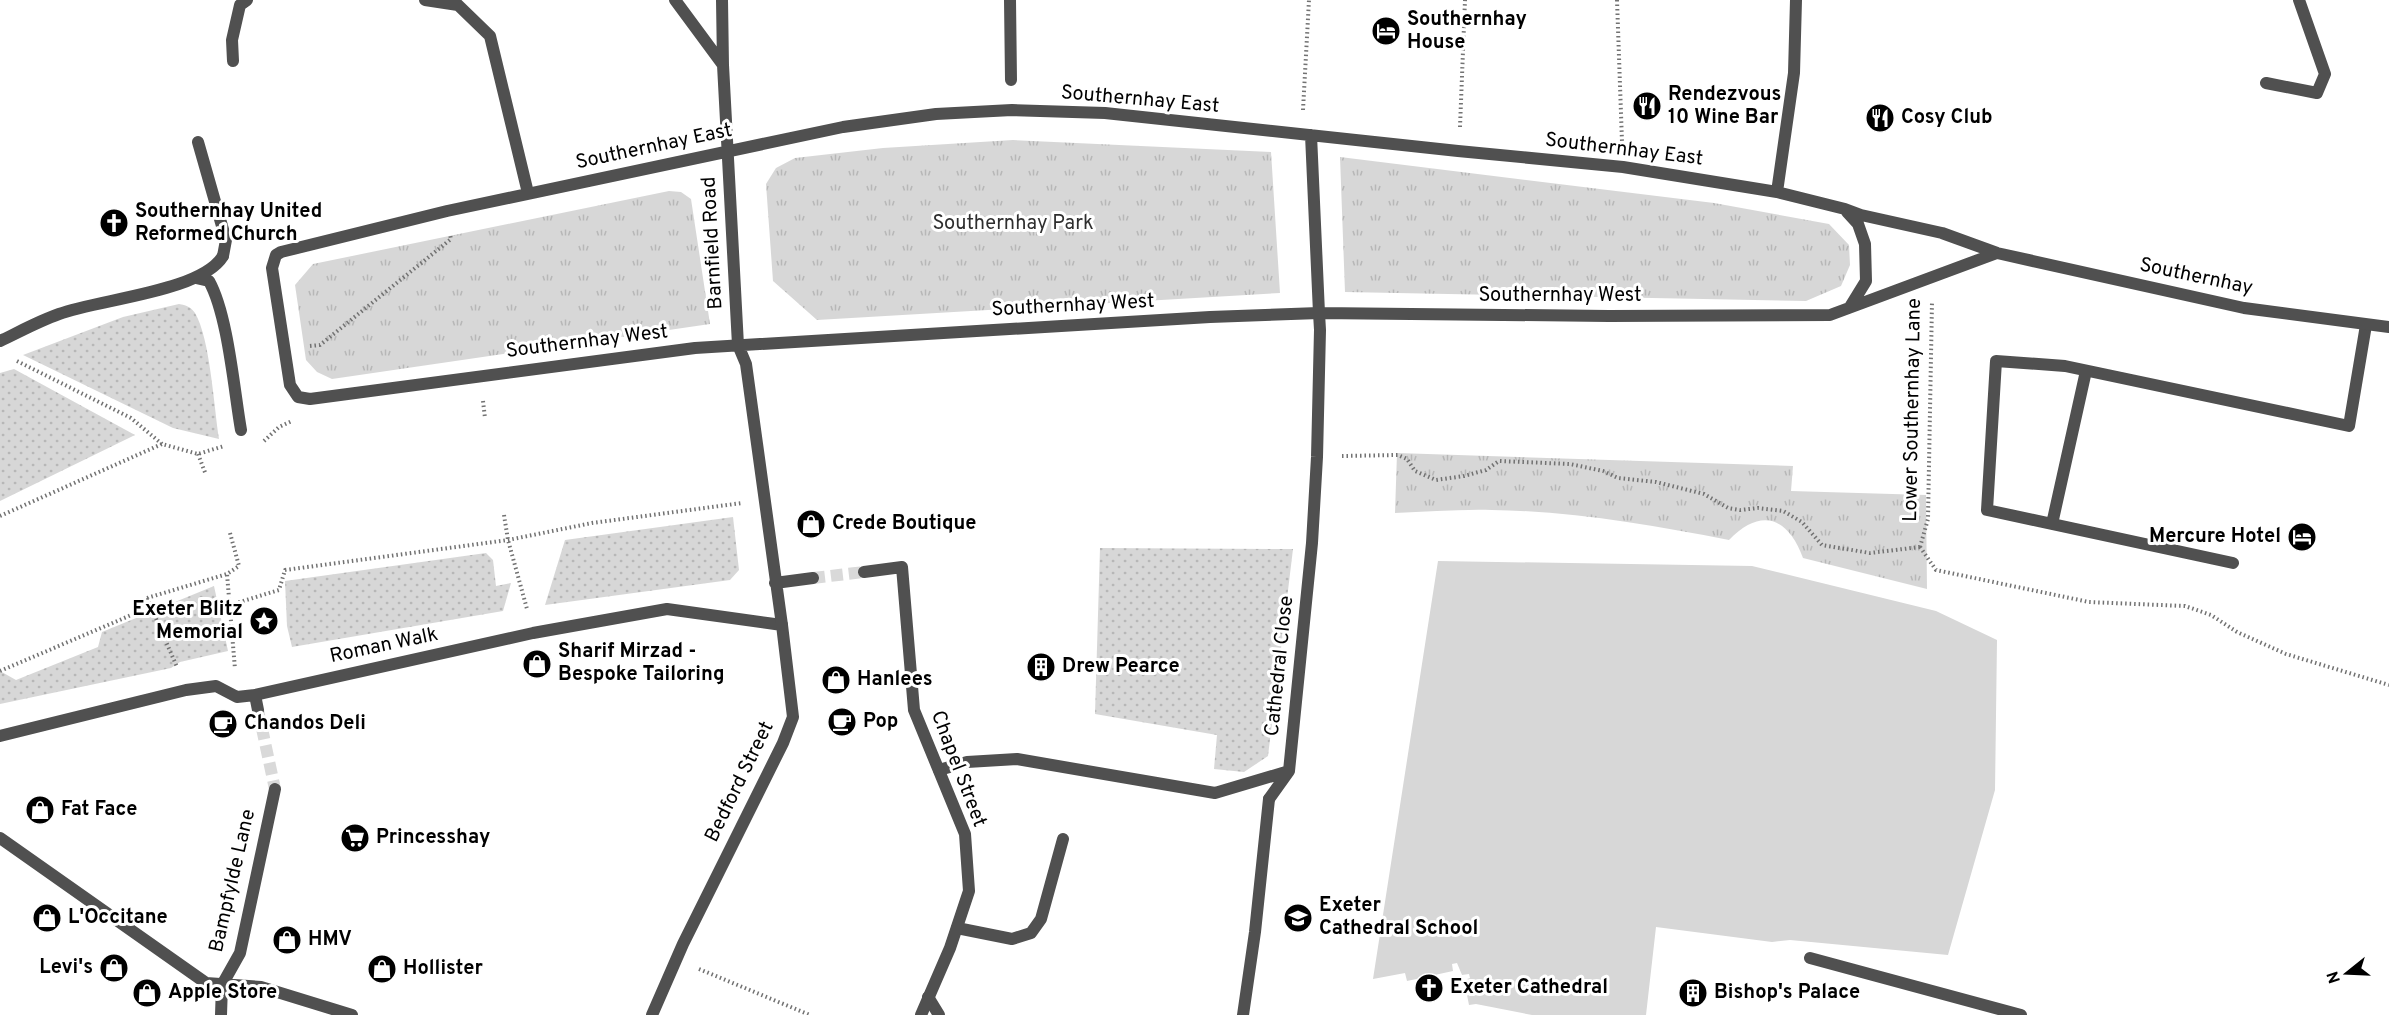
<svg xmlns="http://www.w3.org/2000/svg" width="2389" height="1015" viewBox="0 0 2389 1015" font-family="Overpass,sans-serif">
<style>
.grass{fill:url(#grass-dots)}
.park{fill:url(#park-tufts)}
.garden{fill:#d7d7d7}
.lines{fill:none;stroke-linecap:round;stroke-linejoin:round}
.pedestrian-tunnel{stroke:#d9d9d9;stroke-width:12;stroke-dasharray:12 6;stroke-linecap:butt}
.minor-tunnel{stroke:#d9d9d9;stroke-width:12;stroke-dasharray:12 6;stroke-linecap:butt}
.path{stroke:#727272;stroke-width:4;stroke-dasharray:1.5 3;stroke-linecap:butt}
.service{stroke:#505050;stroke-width:12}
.pedestrian{stroke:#505050;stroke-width:12}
.minor{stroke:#505050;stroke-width:12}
.labels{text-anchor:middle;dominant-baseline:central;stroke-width:6;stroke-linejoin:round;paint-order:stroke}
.poi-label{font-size:20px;font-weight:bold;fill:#000;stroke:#fff;text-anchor:start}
.street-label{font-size:20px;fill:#000;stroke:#fff}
.park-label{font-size:20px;fill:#2e2e2e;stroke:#fff}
</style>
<defs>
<pattern id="grass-dots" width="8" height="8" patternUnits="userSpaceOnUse" patternTransform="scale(1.5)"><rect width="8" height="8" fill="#d7d7d7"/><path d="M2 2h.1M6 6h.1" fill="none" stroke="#b7b7b7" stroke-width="1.8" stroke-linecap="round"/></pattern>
<pattern id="park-tufts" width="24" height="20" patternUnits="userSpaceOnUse" patternTransform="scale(1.5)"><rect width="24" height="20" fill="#d7d7d7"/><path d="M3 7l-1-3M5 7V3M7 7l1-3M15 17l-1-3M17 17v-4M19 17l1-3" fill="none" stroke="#b7b7b7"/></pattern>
</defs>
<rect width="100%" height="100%" fill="#fff"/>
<!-- grass -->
<path class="grass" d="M179,304C186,305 191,307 195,313C210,338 214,407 219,439L173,428L23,355L123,317Z
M14,369L135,435L0,501V373Z
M733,517L739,570L730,580L545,605L565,540Z
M1100,548L1293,549L1268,756L1244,772L1214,769L1217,735L1095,714Z
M486,553L493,560L496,586L511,583L503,611L292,647L287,626L285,581Z
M214,586L228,651L180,662L171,668L0,704V671L16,680L98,647L102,632Z"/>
<!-- park -->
<path class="park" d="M1013,140L1271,152L1280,293L817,320L773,281L766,184L776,168L795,158L883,148Z
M1340,157L1714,203L1829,224L1849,245L1850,265L1841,286L1806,301L1345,292Z
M669,191L681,192L691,199L710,324L332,379L317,372L306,360L295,285L313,264Z
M1397,453L1793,466L1791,491L1926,495L1927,589L1803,558C1788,517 1761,507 1729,540C1651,525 1571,511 1492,510C1460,509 1427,512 1395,513Z"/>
<!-- garden -->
<path class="garden" d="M1438,561L1752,566L1936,611L1997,640L1995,790L1948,955L1790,940L1772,942L1656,927L1646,1015H1532L1476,1004L1469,1005L1464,980L1470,978L1469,974L1462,975L1457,963L1452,964L1453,971L1407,981L1405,973L1373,979Z"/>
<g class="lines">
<!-- pedestrian-tunnel -->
<path class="pedestrian-tunnel" d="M258,710L275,789"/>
<!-- minor-tunnel -->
<path class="minor-tunnel" d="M813,578L864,572"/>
<!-- path -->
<path class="path" d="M1617,0L1622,142
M1303,110L1309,0
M1460,127L1465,0
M310,346L320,345L451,239L450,234
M17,361L131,418L162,444
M483,401L485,418
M264,441L279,427L292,421
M198,454L206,475
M1342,456L1398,455L1407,459L1415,471L1436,480L1464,476L1486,470L1499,461L1570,464L1603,471L1618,478L1656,482L1704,494L1728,508L1740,510L1758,508L1783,511L1802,522L1822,545L1870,553L1920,547
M504,515L508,540L527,609
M0,516L162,444L198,454L224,446
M230,533L239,566L227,574L235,669
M1920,547L1936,570L2089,602L2185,606L2211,615L2237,632L2286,654L2389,685
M1920,547L1928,519L1932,302
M147,598L177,667
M230,605L279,590L285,570L508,540L592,523L742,503
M0,671L136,613L147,598L227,574
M699,969L810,1015"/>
<!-- service -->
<path class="service" d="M1010,0L1011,80
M233,61L232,40L240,5L247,0
M2266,83L2317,93L2325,74L2299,0
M198,142L226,240L223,256
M2052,524L2086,371
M2233,563L1987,510L1996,361L2065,366L2349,426L2366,325
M939,770L967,762L1017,759L1215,793L1289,771
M1269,799L1289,771L1312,543L1317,457L1320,330L1319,313
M957,928L1012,939L1031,933L1041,919L1063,839
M1810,958L2021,1015
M928,997L939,1015"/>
<!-- pedestrian -->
<path class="pedestrian" d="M255,695L258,710
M0,736L186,690L216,686L237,697L255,695L533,633L667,609L782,625L793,717L783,743L683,944L652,1015
M0,838L206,983L261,987L352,1015
M221,1015L222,985L240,953L275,789
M1243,1015L1255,932L1269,799"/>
<!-- minor -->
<path class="minor" d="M425,0L458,5L490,36L528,193
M675,0L723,65
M722,0L723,65L738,345L746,364L782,625
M1311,135L1319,313
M1777,192L1794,73L1796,0
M1847,212L1858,224L1865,244L1866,281L1850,307
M1997,253L1830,315L1609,316L1319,313L1210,317L695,348L310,399L298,397L290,385L272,268L276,255L281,252L447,211L843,127L936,114L1012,110L1105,113L1458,151L1623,167L1777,192L1845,209L1861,215L1942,233L1997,253L2244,308L2389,327
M196,278L209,281C228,315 234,390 241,430
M0,341C19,332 39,321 59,314C99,299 201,292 223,256
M864,572L902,567L914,710L965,834L969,891L950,948L921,1015
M775,583L813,578"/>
</g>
<!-- icons -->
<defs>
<g id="hotel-disc" transform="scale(1.5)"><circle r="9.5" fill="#000" stroke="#fff"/><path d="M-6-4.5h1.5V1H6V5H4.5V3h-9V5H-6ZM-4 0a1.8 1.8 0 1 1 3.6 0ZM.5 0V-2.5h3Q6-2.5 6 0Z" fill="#fff"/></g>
<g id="restaurant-disc" transform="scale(1.5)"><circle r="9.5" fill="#000" stroke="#fff"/><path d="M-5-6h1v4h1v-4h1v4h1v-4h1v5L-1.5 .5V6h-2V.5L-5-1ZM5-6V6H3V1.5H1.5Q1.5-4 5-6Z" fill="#fff"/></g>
<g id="church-disc" transform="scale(1.5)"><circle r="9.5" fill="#000" stroke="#fff"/><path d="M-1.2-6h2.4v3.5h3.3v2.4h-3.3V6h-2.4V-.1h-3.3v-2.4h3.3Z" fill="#fff"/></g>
<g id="shop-disc" transform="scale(1.5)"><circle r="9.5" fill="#000" stroke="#fff"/><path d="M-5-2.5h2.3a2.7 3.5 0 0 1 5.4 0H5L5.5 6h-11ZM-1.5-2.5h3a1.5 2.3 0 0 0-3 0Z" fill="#fff"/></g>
<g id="sight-disc" transform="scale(1.5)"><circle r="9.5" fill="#000" stroke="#fff"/><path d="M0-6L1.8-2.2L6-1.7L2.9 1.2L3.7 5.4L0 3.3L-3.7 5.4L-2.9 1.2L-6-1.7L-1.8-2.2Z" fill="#fff"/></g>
<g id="building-disc" transform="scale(1.5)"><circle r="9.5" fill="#000" stroke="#fff"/><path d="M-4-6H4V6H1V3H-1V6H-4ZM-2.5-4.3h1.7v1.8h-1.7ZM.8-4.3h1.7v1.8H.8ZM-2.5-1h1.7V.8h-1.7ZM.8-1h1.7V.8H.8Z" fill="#fff"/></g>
<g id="cafe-disc" transform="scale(1.5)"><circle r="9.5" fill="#000" stroke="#fff"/><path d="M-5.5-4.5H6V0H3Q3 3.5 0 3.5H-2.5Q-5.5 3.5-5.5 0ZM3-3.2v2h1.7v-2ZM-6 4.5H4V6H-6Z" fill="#fff"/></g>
<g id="supermarket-disc" transform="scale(1.5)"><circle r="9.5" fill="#000" stroke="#fff"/><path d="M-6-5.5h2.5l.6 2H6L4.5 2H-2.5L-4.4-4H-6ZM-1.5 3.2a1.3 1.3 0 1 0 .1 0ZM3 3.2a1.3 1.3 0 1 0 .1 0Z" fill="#fff"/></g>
<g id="school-disc" transform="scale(1.5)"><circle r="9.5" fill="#000" stroke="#fff"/><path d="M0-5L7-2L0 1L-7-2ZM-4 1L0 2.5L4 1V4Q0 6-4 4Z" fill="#fff"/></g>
</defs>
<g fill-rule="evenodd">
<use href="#hotel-disc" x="1386" y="31"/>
<use href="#restaurant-disc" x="1647" y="106"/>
<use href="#restaurant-disc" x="1880" y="118"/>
<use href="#church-disc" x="114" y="223"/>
<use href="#shop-disc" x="811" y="524"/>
<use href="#hotel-disc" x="2302" y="537"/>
<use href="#sight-disc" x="264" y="621"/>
<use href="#shop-disc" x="537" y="664"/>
<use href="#building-disc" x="1041" y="667"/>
<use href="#shop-disc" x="836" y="680"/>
<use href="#cafe-disc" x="842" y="722"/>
<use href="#cafe-disc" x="223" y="724"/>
<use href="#shop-disc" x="40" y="810"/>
<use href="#supermarket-disc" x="355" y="838"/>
<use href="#shop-disc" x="47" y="918"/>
<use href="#school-disc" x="1298" y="918"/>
<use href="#shop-disc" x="287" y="940"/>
<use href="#shop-disc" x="114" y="968"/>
<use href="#shop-disc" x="382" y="969"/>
<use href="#church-disc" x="1429" y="988"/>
<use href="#shop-disc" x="147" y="993"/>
<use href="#building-disc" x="1693" y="993"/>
</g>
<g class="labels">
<!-- poi labels -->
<g class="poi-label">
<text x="1407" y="20">Southernhay<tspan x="1407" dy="23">House</tspan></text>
<text x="1668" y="95">Rendezvous<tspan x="1668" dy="23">10 Wine Bar</tspan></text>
<text x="1901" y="118">Cosy Club</text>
<text x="135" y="212">Southernhay United<tspan x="135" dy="23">Reformed Church</tspan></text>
<text x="832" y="524">Crede Boutique</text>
<text x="2281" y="537" text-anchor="end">Mercure Hotel</text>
<text x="243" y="610" text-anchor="end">Exeter Blitz<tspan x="243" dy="23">Memorial</tspan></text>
<text x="558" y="652">Sharif Mirzad -<tspan x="558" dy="23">Bespoke Tailoring</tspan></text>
<text x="1062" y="667">Drew Pearce</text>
<text x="857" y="680">Hanlees</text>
<text x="863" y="722">Pop</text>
<text x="244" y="724">Chandos Deli</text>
<text x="61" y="810">Fat Face</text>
<text x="376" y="838">Princesshay</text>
<text x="1319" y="906">Exeter<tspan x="1319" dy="23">Cathedral School</tspan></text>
<text x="68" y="918">L'Occitane</text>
<text x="308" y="940">HMV</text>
<text x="93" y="968" text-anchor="end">Levi's</text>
<text x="403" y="969">Hollister</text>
<text x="1450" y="988">Exeter Cathedral</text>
<text x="168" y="993">Apple Store</text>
<text x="1714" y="993">Bishop's Palace</text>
</g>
<!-- street labels -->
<g class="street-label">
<text transform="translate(1140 100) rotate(5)">Southernhay East</text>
<text transform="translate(654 147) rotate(-12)">Southernhay East</text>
<text transform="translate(1624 150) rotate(7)">Southernhay East</text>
<text transform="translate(713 243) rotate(-93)">Barnfield Road</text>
<text transform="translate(2196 277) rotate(12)">Southernhay</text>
<text x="1560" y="296">Southernhay West</text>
<text transform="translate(1073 306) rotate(-3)">Southernhay West</text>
<text transform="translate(587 342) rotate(-7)">Southernhay West</text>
<text transform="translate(1913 410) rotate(-89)">Lower Southernhay Lane</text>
<text transform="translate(384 646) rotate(-12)">Roman Walk</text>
<text transform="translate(1280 666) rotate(-84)">Cathedral Close</text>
<text transform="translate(958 769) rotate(69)">Chapel Street</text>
<text transform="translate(740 782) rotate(-64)">Bedford Street</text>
<text transform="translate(233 881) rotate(-77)">Bampfylde Lane</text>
</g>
<!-- park labels -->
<g class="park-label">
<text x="1013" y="224">Southernhay Park</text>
</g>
</g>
<!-- north arrow -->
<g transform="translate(2347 973) rotate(252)" stroke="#ffffff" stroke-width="4.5" paint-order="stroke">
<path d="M0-4.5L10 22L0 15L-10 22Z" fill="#000000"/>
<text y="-9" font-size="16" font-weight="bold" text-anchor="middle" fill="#000000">N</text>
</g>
</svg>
